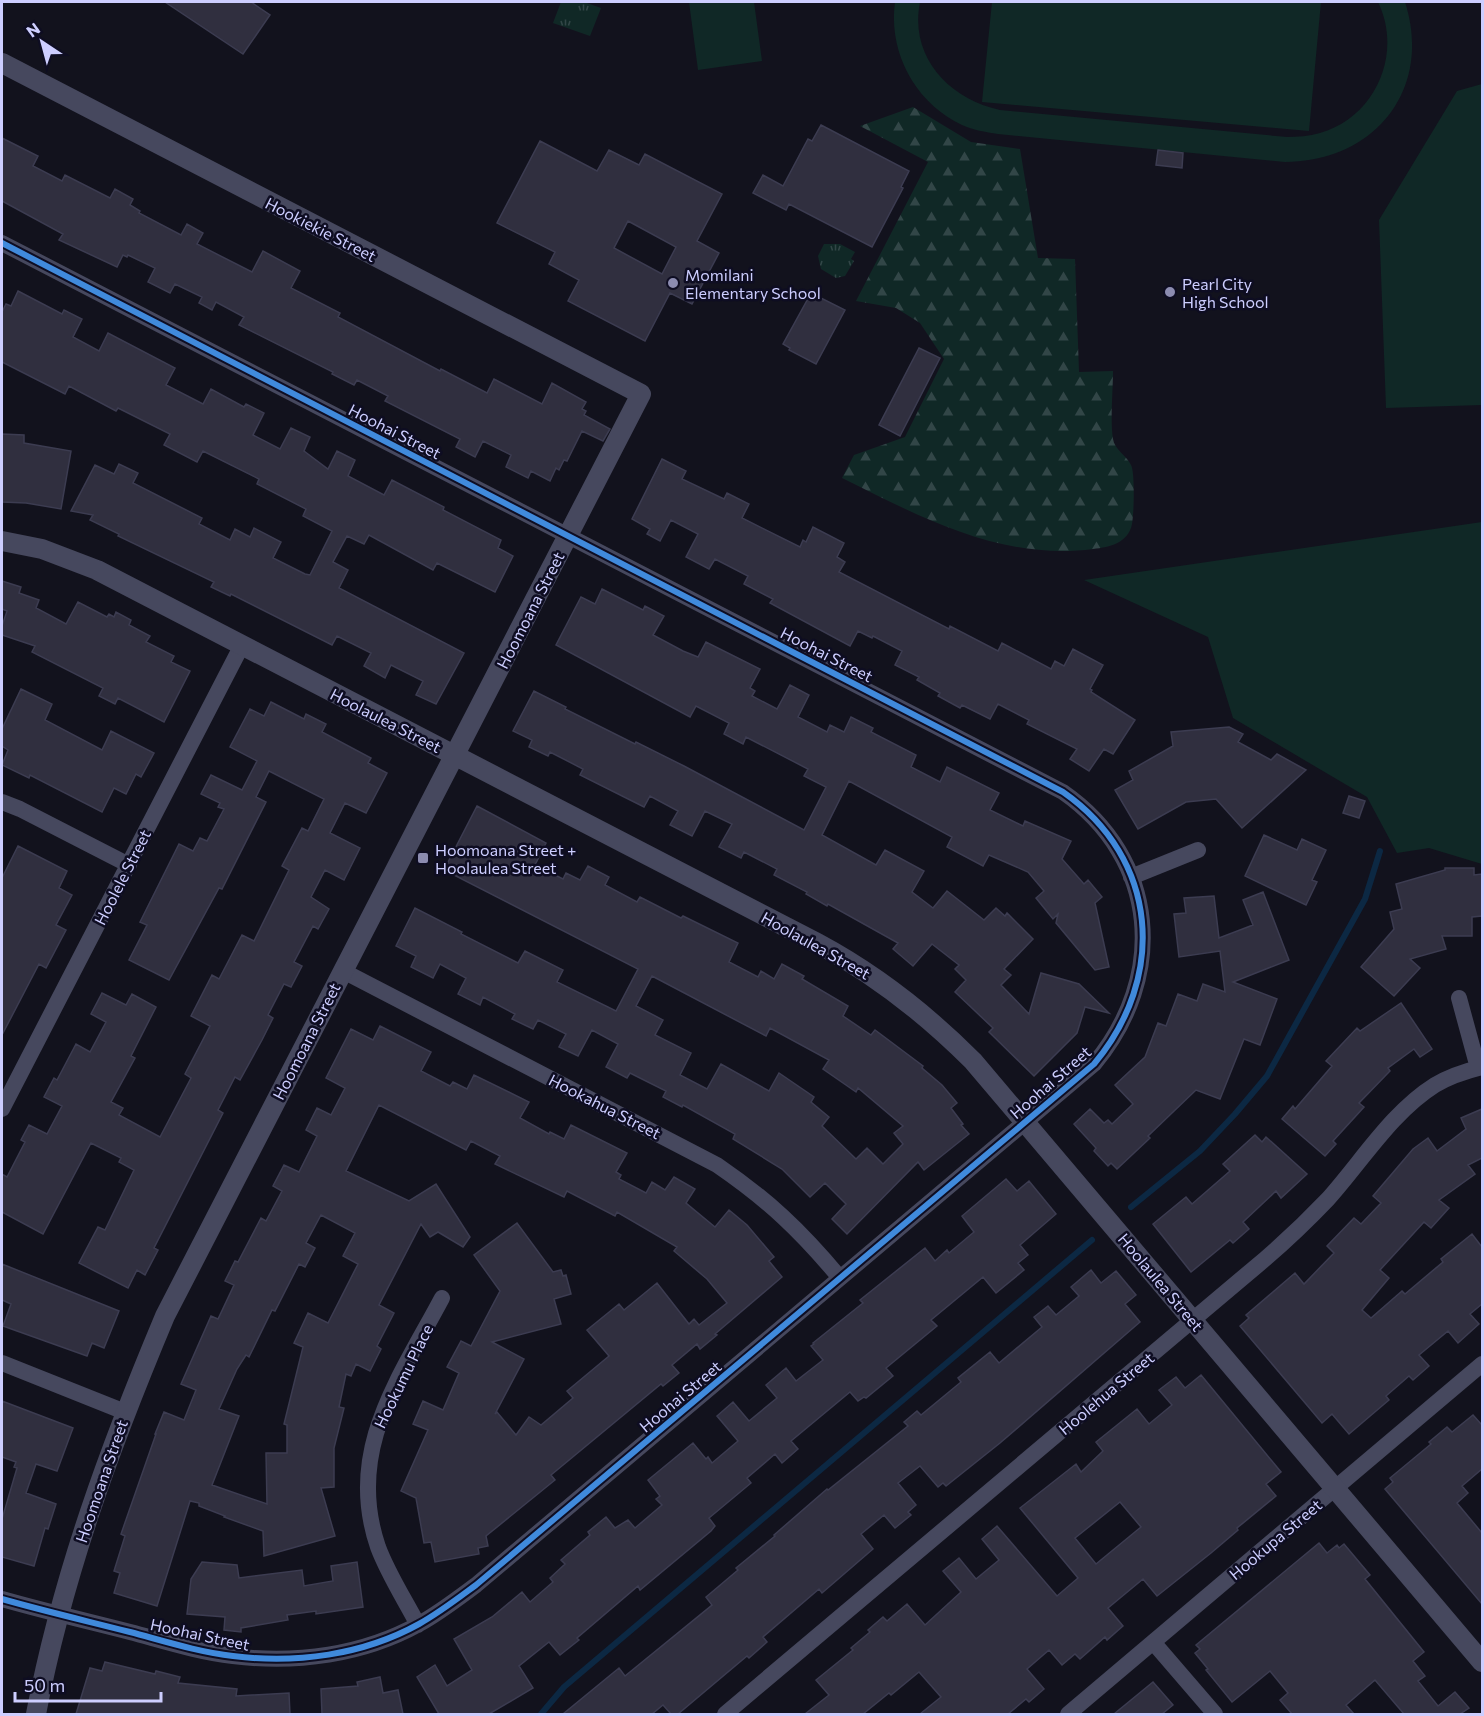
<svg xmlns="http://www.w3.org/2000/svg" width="1484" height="1716" viewBox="0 0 1484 1716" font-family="Commissioner,sans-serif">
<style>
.grass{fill:#102826}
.forest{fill:url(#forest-firs)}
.park{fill:url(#park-tufts)}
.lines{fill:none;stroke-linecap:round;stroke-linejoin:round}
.stream{stroke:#0c2843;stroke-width:6}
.building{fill:#302f3f;stroke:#3c3c51;stroke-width:1.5;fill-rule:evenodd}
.minor{stroke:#46485e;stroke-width:16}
.tertiary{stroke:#46485e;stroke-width:20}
.cycleway-casing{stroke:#0e0d22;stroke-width:10}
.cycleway{stroke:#408adc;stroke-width:6}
.poi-dot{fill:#8c8cb0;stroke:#0e0d22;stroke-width:2}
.labels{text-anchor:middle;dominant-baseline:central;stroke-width:5;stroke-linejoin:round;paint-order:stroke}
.street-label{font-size:16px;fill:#cdceff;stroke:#0e0d22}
.poi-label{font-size:16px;fill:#cdceff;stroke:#0e0d22;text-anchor:start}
</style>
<defs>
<pattern id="forest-firs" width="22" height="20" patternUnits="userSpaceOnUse" patternTransform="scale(1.5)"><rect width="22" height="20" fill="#102826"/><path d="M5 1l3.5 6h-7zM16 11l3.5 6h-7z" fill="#324647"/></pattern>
<pattern id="park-tufts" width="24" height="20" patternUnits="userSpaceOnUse" patternTransform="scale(1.5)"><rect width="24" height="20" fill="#102826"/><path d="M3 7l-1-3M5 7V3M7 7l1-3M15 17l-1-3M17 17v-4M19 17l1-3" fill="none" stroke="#324647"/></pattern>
</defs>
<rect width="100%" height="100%" fill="#12121d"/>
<!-- grass -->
<path class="grass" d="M689,2H754L762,61L698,70Z
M895,2H920C909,57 949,99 1000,110L1287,137C1298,137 1309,136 1320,133C1376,117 1403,53 1378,2H1405C1433,89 1375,162 1285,162L998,134C985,132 973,130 962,125C915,103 888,52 895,2Z
M992,2H1321L1309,131L982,102Z
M1482,84V405L1386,408L1379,220L1457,91Z
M1482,522V864L1429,848L1397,853L1367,797L1233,718L1208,637L1084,580Z"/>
<!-- forest -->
<path class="forest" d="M913,107L971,142L1020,149L1038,258L1075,259L1079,372L1113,371C1113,390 1110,422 1113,439C1114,449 1127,456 1131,465C1135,472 1134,514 1132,524C1128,543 1110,547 1093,549C1001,561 921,517 842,478L854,455L905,437L944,359L920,323L896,308L856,301L928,162L860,126Z"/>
<!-- park -->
<path class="park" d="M561,2H584L601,8L590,36L553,23Z
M824,244H840L855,252L851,259L854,261L845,276L836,278L821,269L818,256Z"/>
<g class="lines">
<!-- stream -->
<path class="stream" d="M1131,1207L1200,1151L1235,1114L1267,1076L1365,899L1380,851
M541,1714L564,1687L1092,1240"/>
</g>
<!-- building -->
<path class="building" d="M165,2H251L270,15L243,54Z
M821,125L909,171L901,187L903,188L872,247L789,204L786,210L753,193L763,175L783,186L808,139L812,141Z
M2,138L38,156L33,166L62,181L65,175L110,198L115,189L133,199L130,205L140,211L139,213L181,235L187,224L203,233L197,244L252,272L263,251L300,271L291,288L340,313L338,317L440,371L441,369L487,393L494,379L542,404L552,383L586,402L582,409L586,411L584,415L610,429L603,441L582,431L567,461L564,460L559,470L556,468L550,481L531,471L528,478L506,467L511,455L483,441L475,457L456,447L460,439L385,401L388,396L357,380L354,385L332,374L333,372L239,325L244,317L216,302L212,310L199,303L202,297L175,284L170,293L148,282L155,268L128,255L127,257L123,255L117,267L59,240L63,234L2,201Z
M540,141L597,171L609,150L639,165L645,154L722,194L697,241L719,253L692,304L670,293L645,341L568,301L579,280L549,264L555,252L497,223ZM628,221L676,247L662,274L614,248Z
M1158,150L1183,153L1182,168L1156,165Z
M18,291L62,314L64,310L82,319L73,337L99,351L108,333L175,368L166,385L203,404L211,389L244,407L246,404L264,413L253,435L280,449L291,428L310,437L304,451L328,469L337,451L355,460L348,476L384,495L392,480L444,507L443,510L501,540L498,548L513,556L495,592L437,563L433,570L369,535L364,544L347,536L333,562L348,570L339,588L464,653L436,704L416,695L423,681L391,665L385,678L364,666L371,653L337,636L332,645L231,594L230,596L211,587L214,582L118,536L119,534L90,520L93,515L71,511L95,465L114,474L119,464L138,473L133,483L202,518L199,524L230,540L235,529L250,537L254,528L281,542L273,558L305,574L310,575L332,531L303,516L306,509L257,484L259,479L203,451L197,462L164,445L170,434L118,408L116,411L69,386L65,394L2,362V312L6,304L11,306Z
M810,295L816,298L817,296L845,310L816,364L789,350L790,348L783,344Z
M919,348L940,358L900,436L879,425Z
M2,434L24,435V443L71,451L61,509L26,503L2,502Z
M662,459L686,471L682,479L724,499L727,493L749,504L742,518L800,547L803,540L806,542L813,527L844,543L837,557L845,562L839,572L949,629L950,626L998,651L1002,643L1051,669L1055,661L1064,666L1073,649L1103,665L1090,689L1092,690L1091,692L1135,720L1113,754L1104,749L1089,771L1070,759L1077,749L1027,724L1029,720L998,704L990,719L962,705L960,708L938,696L940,693L917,680L919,677L895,665L902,651L873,636L872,638L858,631L850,646L770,603L773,599L744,584L748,576L715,559L709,569L686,557L698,534L671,520L660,541L647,534L650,529L632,519Z
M2,581L21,587L19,593L39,600L36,608L66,624L78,602L107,617L109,614L114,617L116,612L131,620L129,625L150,636L146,642L174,656L171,662L190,671L164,722L118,698L115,704L99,696L103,688L32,652L35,646L2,635V626L7,611L2,609Z
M602,589L643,610L645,606L664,616L653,635L683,651L698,657L706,642L760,669L750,688L755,691L752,696L777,709L790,685L809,695L798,717L827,732L830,725L844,732L851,717L873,728L871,732L916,755L911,767L940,782L947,767L999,793L990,810L1023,826L1025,821L1071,841L1062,859L1084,884L1088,880L1102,897L1095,903L1109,967L1095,970L1056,923L1058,914L1053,919L1036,898L1044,891L1028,872L989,855L983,866L947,847L952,837L849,781L822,835L876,865L885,850L924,871L912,892L933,908L947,891L984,920L996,908L1005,916L1007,913L1033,939L1004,969L1011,975L1001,985L1029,1014L1041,973L1079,984L1109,1013L1085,1007L1077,1033L1034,1076L989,1032L993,1028L955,992L966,980L955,969L959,965L932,944L913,966L893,949L898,943L828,904L827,906L806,894L807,892L774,875L777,869L744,852L741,858L719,847L732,824L705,811L692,836L670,825L678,811L650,796L644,807L580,775L583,769L550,752L548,756L529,747L532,740L513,731L534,691L566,707L565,709L635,744L636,742L684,766L804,830L826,787L804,776L808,769L746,737L743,744L724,734L729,723L696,706L690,717L556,645L581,597L595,604Z
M21,689L52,704L45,720L102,750L111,731L154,753L141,777L136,774L126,794L114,788L102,812L30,775L29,778L2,765L8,750L2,746V729Z
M271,702L304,719L306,714L326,724L322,732L371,758L368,763L387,773L366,813L345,803L330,833L360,848L344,880L325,870L311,897L329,909L318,929L313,926L294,962L302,966L291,987L284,984L268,1015L273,1018L262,1040L240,1080L235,1077L218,1110L223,1113L154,1248L158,1250L145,1275L137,1270L128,1288L79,1263L98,1227L105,1230L134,1170L119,1162L121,1158L91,1143L43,1234L2,1212V1174L7,1177L25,1142L21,1140L29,1125L47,1134L62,1106L44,1097L54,1078L57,1080L76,1044L90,1052L106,1022L91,1014L102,993L126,1005L132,994L156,1007L131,1056L135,1058L111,1102L123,1108L119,1115L160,1137L191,1078L185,1074L210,1026L191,1016L212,975L219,979L242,935L254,941L289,870L282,866L302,828L308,831L324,799L269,771L256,797L266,802L222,889L219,888L169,980L129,960L147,925L140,922L179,844L193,851L200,838L207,841L224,809L218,807L220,803L201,794L211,775L242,790L257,761L230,747L250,709L264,716Z
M1229,727L1243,734L1238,742L1271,760L1277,754L1306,770L1242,828L1216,799L1186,802L1138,829L1115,790L1133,780L1129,771L1173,746L1171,732Z
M1349,796L1365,801L1359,818L1343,813Z
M477,806L546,843L535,865L563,879L566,873L580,880L588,866L609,877L605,885L637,902L640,897L681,918L683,916L738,943L729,962L758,977L761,971L774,979L782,964L804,976L802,979L848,1006L843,1016L871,1035L875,1030L923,1066L922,1068L942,1085L957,1103L951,1108L963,1124L961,1125L969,1134L924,1170L918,1162L847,1234L832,1219L846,1204L825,1183L810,1197L782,1169L733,1139L735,1134L683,1105L682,1107L663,1097L666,1091L630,1073L627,1078L606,1067L618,1044L592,1030L578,1056L559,1047L566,1034L538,1020L533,1029L512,1019L515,1014L483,997L480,1005L458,994L466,978L440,964L433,978L411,967L416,956L396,946L415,908L462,932L461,934L518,963L525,951L563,970L557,982L616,1011L638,969L444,870ZM652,976L766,1036L770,1028L829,1060L823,1069L856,1092L858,1088L903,1126L894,1133L903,1144L883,1164L867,1148L856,1159L822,1126L829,1117L811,1102L814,1097L779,1073L769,1091L721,1064L707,1089L680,1075L691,1053L655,1035L663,1020L636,1006Z
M1264,835L1297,850L1302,839L1326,850L1312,880L1317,882L1306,905L1245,876Z
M18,846L67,871L59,888L72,895L56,925L66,930L46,968L39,964L2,1035V878Z
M1445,868H1474V875L1482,874V916L1472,917V936H1442L1446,949L1410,959L1420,968L1394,996L1361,967L1394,929L1390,912L1402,909L1396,884L1445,870Z
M1263,892L1289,960L1233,982L1277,999L1260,1045L1244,1039L1220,1099L1196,1090L1148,1136L1150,1138L1117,1169L1111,1163L1108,1166L1094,1151L1096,1148L1074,1124L1090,1109L1104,1123L1108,1120L1112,1124L1133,1104L1115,1085L1145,1057L1158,1023L1166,1026L1178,994L1197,1001L1203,984L1225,992L1220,951L1179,957L1174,914L1186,913L1184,898L1214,896L1219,938L1253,925L1243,900Z
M1401,1003L1432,1049L1420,1057L1414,1049L1388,1068L1390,1071L1359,1103L1364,1107L1333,1141L1336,1144L1325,1156L1282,1119L1293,1106L1295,1109L1332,1066L1326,1061L1357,1028L1360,1031Z
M380,1026L431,1052L421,1071L450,1086L453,1082L467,1089L474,1075L529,1102L520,1118L549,1134L550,1132L564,1139L571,1125L627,1153L616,1172L621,1175L619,1179L646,1193L652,1182L665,1190L674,1177L695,1189L686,1203L715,1227L729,1210L747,1225L774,1257L769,1261L782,1277L715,1334L717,1335L700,1349L697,1344L672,1365L679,1373L663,1386L661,1384L551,1475L555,1480L486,1536L488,1546L478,1548L479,1554L435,1562L431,1542L424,1543L416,1498L401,1491L428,1430L413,1424L423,1401L443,1410L459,1373L447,1367L461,1341L471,1346L500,1291L474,1255L517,1223L553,1272L561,1270L563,1276L566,1275L571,1294L554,1299L561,1324L492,1342L524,1359L495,1414L497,1412L516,1435L529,1417L541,1425L573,1398L567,1391L609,1356L587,1330L619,1304L624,1310L657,1283L689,1324L694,1319L699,1325L727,1303L707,1279L674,1251L677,1247L617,1212L615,1216L567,1191L564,1197L495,1164L500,1156L471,1141L466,1150L379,1105L346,1171L409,1201L436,1184L470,1237L463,1247L438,1232L430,1237L421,1224L379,1305L394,1313L377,1346L381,1349L370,1371L356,1364L351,1376L346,1374L339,1407L344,1408L334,1448V1487L321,1488L335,1536L264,1556L263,1531L224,1517L225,1516L199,1506V1503L190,1501L157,1606L114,1593L120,1573L114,1571L125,1536L121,1534L156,1434H155L164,1412L184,1420L196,1390L181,1384L211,1316L218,1319L234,1285L225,1281L235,1261L238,1262L261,1218L266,1221L282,1191L273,1186L284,1165L299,1172L317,1136L306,1130L317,1108L331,1115L345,1088L326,1078L351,1029L373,1040ZM321,1215L355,1233L343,1256L358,1264L328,1323L308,1313L294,1343L303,1347L284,1424L287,1425V1453H266L267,1504L212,1485L239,1416L219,1409L237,1369L246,1355L249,1357L272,1310L275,1311L299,1264L305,1267L315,1248L306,1243Z
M1482,1109V1158L1468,1165L1475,1174L1439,1200L1449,1208L1431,1228L1424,1222L1380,1270L1389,1278L1362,1310L1371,1318L1402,1291L1405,1294L1443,1262L1441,1259L1472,1234L1482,1247V1304L1470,1314L1479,1324L1458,1343L1448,1331L1419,1355L1429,1366L1413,1380L1409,1376L1386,1396L1389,1400L1349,1434L1332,1414L1322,1423L1240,1326L1249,1318L1246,1315L1295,1273L1304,1284L1334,1253L1327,1246L1354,1218L1361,1224L1381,1203L1373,1196L1413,1149L1428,1138L1437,1151L1466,1129L1461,1118Z
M1255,1135L1262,1142L1266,1137L1307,1174L1281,1198L1276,1191L1243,1222L1249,1229L1233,1243L1230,1240L1191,1272L1153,1224L1186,1197L1192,1204L1230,1171L1223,1164Z
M1006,1179L1017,1191L1029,1181L1056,1214L1020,1245L1028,1255L1018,1263L1024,1270L996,1293L983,1277L931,1320L937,1326L886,1368L893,1376L866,1398L864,1397L858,1401L850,1392L791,1441L798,1449L782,1463L775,1454L747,1478L751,1483L709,1518L715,1526L711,1531L640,1590L638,1586L577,1638L579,1640L560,1655L549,1642L519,1666L533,1688L489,1714H439L417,1677L435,1665L447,1686L472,1670L454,1639L492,1617L522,1592L530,1602L553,1582L550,1578L565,1564L561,1560L590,1535L588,1532L606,1517L615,1528L628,1520L635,1528L662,1505L656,1499L660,1496L648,1480L693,1443L706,1459L708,1457L712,1463L738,1441L717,1416L733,1402L749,1421L777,1398L766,1385L786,1368L796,1381L823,1360L811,1346L814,1344L813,1343L863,1303L860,1300L925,1248L935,1261L947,1250L949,1253L974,1232L962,1216Z
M2,1264L119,1311L104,1348L92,1343L87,1356L3,1326L11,1304L2,1300Z
M1091,1270L1101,1283L1116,1271L1136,1295L1125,1304L1140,1322L1000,1443L946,1486L943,1483L938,1487L920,1466L898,1483L916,1505L908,1512L911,1515L895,1528L884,1515L861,1534L873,1549L822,1593L819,1589L763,1637L767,1642L749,1658L747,1656L678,1714H671L663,1705L652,1714H563L619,1668L625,1676L712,1605L706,1597L738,1570L736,1568L775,1536L774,1535L827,1489L828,1490L908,1426L904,1422L917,1411L921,1415L961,1382L958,1378L990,1352L999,1363L1042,1327L1034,1317L1048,1306L1056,1315L1079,1296L1071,1287Z
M1201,1375L1281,1472L1266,1484L1276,1496L1237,1528L1238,1530L1211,1553L1157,1596L1143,1579L1108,1608L1123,1626L1107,1640L1105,1637L1080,1659L1075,1654L1062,1665L1049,1650L1027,1669L1044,1689L1029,1702L1026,1699L1008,1714H920L941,1697L919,1672L891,1695L889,1693L863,1714H805L829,1695L816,1680L853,1650L851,1648L870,1632L868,1630L883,1617L887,1621L907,1604L925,1625L961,1592L943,1571L959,1558L976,1579L999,1560L982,1539L997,1526L1057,1596L1078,1578L1020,1508L1076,1464L1081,1472L1103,1451L1096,1442L1137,1409L1149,1424L1172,1405L1159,1390L1176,1377L1185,1388ZM1120,1502L1141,1527L1096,1564L1075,1538Z
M2,1401L73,1428L57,1471L36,1464L26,1493L56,1504L48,1529L45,1528L34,1566L2,1557V1519L17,1468L14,1467L16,1462L2,1457Z
M1473,1415L1482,1425V1469L1462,1486L1468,1493L1457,1503L1482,1533V1604L1385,1489L1393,1482L1390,1478L1431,1444L1429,1442L1447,1427L1452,1432Z
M1319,1543L1327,1553L1337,1545L1339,1548L1344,1544L1370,1575L1365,1579L1424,1652L1413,1661L1425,1676L1418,1681L1438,1706L1455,1692L1469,1708L1460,1714H1404L1375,1680L1346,1705L1354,1714H1292L1280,1700L1288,1693L1270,1671L1232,1702L1206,1670L1208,1669L1195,1653L1200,1649L1196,1645Z
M202,1562L237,1565L239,1578L302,1570L304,1586L333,1581L331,1566L357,1562L363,1607L316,1614V1611L287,1615L288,1620L241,1628V1632L224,1630L225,1617L187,1614L191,1579Z
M105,1662L155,1674L156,1671L180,1677L178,1683L237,1689L236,1696L289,1693L290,1714H76L90,1668L102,1671Z
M380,1677L383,1693L398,1690L403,1714H322L321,1689L358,1686L357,1682Z
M1153,1682L1173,1705L1162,1714H1114Z"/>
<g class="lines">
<!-- minor -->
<path class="minor" d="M2,243L1063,792C1159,859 1167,977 1094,1064L476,1585C457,1599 439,1613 419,1624C363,1655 296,1664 233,1656C198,1652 164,1641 130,1632C87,1621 44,1611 2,1599
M2,802L20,809L129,865
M1131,877L1198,850
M343,971L717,1165C768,1200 800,1230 840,1278
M1459,998L1478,1068
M2,1109L242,645
M2,1363L125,1412
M418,1625C405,1600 388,1574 378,1547C345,1451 399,1379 442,1298
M1153,1642L1215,1714
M725,1714L1265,1259C1287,1240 1308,1220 1328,1199C1362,1161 1392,1112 1435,1085C1450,1076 1466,1071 1482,1067
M1068,1714L1482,1364"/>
<!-- tertiary -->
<path class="tertiary" d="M2,63L641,394L165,1316C110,1447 63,1574 36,1714
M2,541L42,549L97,570L817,943C875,974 927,1015 973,1061L1482,1662"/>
<!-- cycleway casing -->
<g class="cycleway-casing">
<path id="cycleway" d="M2,243L1063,792C1159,859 1167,977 1094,1064L476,1585C457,1599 439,1613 419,1624C363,1655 296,1664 233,1656C198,1652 164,1641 130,1632C87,1621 44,1611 2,1599"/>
</g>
<!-- cycleway -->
<use href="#cycleway" class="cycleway"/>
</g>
<!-- markers -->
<g class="poi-dot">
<circle cx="673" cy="283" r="6"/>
<circle cx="1170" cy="292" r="6"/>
<rect x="417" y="852" width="12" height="12" rx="3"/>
</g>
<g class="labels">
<!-- street labels -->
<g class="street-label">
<text transform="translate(321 229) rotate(27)">Hookiekie Street</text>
<text transform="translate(395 431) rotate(27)">Hoohai Street</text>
<text transform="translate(530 610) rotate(-63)">Hoomoana Street</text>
<text transform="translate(827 654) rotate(27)">Hoohai Street</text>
<text transform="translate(386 720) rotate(27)">Hoolaulea Street</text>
<text transform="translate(122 877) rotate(-63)">Hoolele Street</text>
<text transform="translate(816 945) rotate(29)">Hoolaulea Street</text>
<text transform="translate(306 1041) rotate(-63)">Hoomoana Street</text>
<text transform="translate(1050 1082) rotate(-41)">Hoohai Street</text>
<text transform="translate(605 1106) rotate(27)">Hookahua Street</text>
<text transform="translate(1161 1282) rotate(50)">Hoolaulea Street</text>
<text transform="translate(403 1376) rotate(-64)">Hookumu Place</text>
<text transform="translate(1106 1393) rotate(-40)">Hoolehua Street</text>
<text transform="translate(680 1396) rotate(-40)">Hoohai Street</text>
<text transform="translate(101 1481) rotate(-71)">Hoomoana Street</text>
<text transform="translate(1275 1539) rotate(-40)">Hookupa Street</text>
<text transform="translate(200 1634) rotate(12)">Hoohai Street</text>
</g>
<!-- poi labels -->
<g class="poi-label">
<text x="685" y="274">Momilani<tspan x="685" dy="18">Elementary School</tspan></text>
<text x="1182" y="283">Pearl City<tspan x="1182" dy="18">High School</tspan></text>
<text x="435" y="849">Hoomoana Street +<tspan x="435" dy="18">Hoolaulea Street</tspan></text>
</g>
</g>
<!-- border -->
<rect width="1484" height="1716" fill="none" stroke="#cdceff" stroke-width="6"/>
<!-- north arrow -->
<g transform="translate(42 42) rotate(324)" stroke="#0e0d22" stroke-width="4.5" paint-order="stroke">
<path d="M0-4.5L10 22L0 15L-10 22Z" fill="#cdceff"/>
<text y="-9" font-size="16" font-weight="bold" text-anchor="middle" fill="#cdceff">N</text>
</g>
<!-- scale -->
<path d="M15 1692v9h146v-9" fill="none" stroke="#cdceff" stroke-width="3"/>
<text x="24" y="1692" font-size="18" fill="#cdceff" stroke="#0e0d22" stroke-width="4.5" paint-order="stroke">50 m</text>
</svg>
